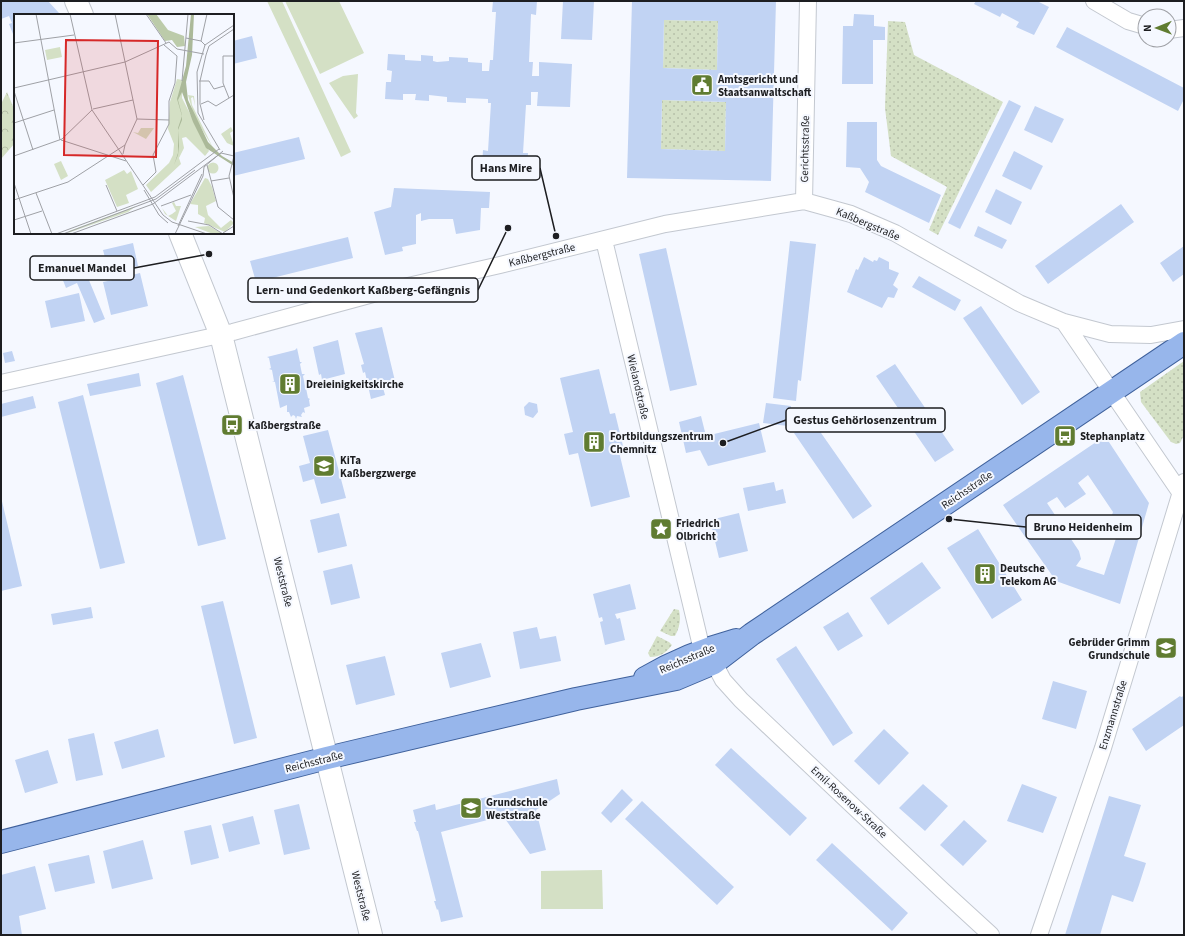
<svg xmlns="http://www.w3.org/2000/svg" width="1185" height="936" viewBox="0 0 1185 936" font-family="'Source Sans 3',sans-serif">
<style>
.grass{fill:url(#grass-dots)}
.park{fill:url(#park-crowns)}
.garden{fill:#d4e0c5}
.building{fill:#c1d3f3;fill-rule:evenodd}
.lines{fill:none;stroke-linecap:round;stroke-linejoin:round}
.street-casing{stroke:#c3c8d0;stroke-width:18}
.secondary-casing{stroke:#c3c8d0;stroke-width:24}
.primary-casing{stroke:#3f619c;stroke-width:24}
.street{stroke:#fff;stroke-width:16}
.secondary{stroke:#fff;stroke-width:22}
.primary{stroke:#97b6eb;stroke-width:22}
.labels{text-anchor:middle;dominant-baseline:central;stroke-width:4;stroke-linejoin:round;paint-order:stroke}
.poi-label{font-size:11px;font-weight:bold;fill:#1d1e21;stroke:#f5f8ff;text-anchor:start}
.street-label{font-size:11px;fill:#1d1e21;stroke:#f5f8ff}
.inset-road{fill:none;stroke:#9fa1a6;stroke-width:1}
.view{fill:#d62828;fill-opacity:0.15;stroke:#d62828;stroke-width:2}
.inset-edge{fill:none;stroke:#1d1e21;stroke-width:2}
.leader{fill:none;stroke:#1d1e21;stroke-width:1.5}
.callout-dot{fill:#1d1e21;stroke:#f5f8ff;stroke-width:1.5}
.callout{fill:#f5f8ff;stroke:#1d1e21;stroke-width:1.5}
.callout-label{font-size:12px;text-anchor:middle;font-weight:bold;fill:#1d1e21}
</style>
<defs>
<pattern id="grass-dots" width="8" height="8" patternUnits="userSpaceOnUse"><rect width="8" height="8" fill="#d4e0c5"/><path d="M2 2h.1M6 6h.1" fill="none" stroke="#b6c0a9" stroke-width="1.8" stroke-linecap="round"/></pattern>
<pattern id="park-crowns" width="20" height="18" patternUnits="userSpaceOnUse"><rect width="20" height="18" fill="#d4e0c5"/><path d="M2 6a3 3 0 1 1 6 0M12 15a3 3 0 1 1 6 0" fill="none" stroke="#b6c0a9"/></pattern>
</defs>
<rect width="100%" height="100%" fill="#f5f8ff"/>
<!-- grass -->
<path class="grass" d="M664,20L718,21L717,70L663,68Z
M888,21L905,22L914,55L1003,102L938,235L929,230L947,187L891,156L885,108Z
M662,100L726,102L725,151L661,149Z
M1184,361V435L1180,443L1176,444L1171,442L1141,402L1140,392Z
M674,609L679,610C681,619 680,627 675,636H671L660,631Z
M657,636L669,642L672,645C666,653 660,657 650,657L648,653Z"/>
<!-- park -->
<path class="park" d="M7,92L15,111V143L1,159V104Z"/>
<!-- garden -->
<path class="garden" d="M267,1H282L351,152L341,157Z
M285,1H339L364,53L320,74Z
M358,74L356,113L358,116L354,119L329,83L343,76Z
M602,870L603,909H541V871Z"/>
<!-- building -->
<path class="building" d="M1,1H48L59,13L54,15H15V39L9,24L12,23L9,16L1,19Z
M493,1H537L536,15L531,14L529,62H533L532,76H539V62L572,64L570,107L537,106L538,92H531V105H526L523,153H528L527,169L482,166L483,150L488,151L491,103H488V99L466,98V103L447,102V97L429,95V101L415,100L416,94H403V100L385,99L386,82H391L392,71L387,70L388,54L405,55V60L421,61V55L433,56V61L437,62L449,61V57L468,58V62L482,63V71H489L490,60H493L496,12H492Z
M563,1H594L592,40L561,39Z
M632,1H776L771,181L627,178ZM664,20L718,21L717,70L663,68ZM662,100L726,102L725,151L661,149Z
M976,1H1037L1049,7L1034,35L1016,27L1019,22L1002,13L1000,17L974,4Z
M854,14L874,15V26L885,27V40H873V84H842L843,26H853Z
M1067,27L1184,88V99L1178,111L1056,47Z
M252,36L257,58L233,64V41Z
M1009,100L1021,106L960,229L948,223Z
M1035,106L1064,119L1052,143L1024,130Z
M847,122H877V160L881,166L941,195L929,223L865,192L869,182L860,168L846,167Z
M299,137L305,159L233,176V153Z
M1014,151L1043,166L1031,190L1002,176Z
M394,188L490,192L489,208H481L480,230L456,234L453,219H429L421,221V213L416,215V244L402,247L403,251L385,255L374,212L391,207Z
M996,189L1022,202L1011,225L985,212Z
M1121,204L1134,222L1048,284L1035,266Z
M978,226L1007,240L1002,249L974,236Z
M348,237L353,258L256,282L250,261Z
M790,241L816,244L801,381L798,380L796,401L773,398Z
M133,243L138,266L130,268L132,275L140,273L148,306L111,315L103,282L117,279L115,271L109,273L103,250Z
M1184,246V274L1173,282L1160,263Z
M666,248L697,385L670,391L639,254Z
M79,256L105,319L94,323L77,283L66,288L57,265Z
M864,257L873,262L874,260L877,261L879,257L889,262V269L899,273L893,285L898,289L894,298L888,297L882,308L847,292L856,269L858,270Z
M919,276L961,300L955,311L912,287Z
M79,293L85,321L51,328L45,301Z
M981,306L1040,392L1022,405L963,318Z
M382,327L395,381L382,384L385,395L371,399L365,372L363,373L361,365L364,364L355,333Z
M338,340L345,374L322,380L321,374L319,375L313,347Z
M297,348L300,362H302L300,364L302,374H305L303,376L305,386H307L306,388L308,398L310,399L309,400L310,406L304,408L305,413L303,412L301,415L302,417L297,416L296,419L295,416L293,415L291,417L289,412H287V405L280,408L275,382L272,381H274L272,370L269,369L271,368L269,358L267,357L295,350Z
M12,351L15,361L5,363L3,353Z
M895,364L954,450L935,462L876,376Z
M599,369L610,414L615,413L624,450L619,452L630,497L591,507L578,453L569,455L564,434L573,432L560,378Z
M139,373L141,386L90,396L87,384Z
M183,375L226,539L198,546L156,383Z
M83,395L125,563L100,569L58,402Z
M33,396L36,408L1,417V404Z
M529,402L537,404L538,412L533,418L525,415L524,407Z
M766,403L791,406L788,426L763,423Z
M701,416L706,436L759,423L766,452L708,466L700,450L686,453L679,422Z
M812,420L872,506L853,519L794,433Z
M328,430L346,498L321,504L314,479L303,482L299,466L310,463L303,436Z
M1105,436L1149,503L1120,604L1056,581L1003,505ZM1088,475L1113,512L1112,515L1114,522L1120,526L1104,575L1076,566L1081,559L1079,551L1047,503L1057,497L1065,508L1086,494L1078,483Z
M774,482L776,491L783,489L786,503L748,511L743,488Z
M1,497L22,586L1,591Z
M339,513L347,546L318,553L310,520Z
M739,513L748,551L719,558L710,520Z
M978,529L1022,600L992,619L947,548Z
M922,562L941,588L888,625L870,598Z
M352,564L360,598L331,605L323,571Z
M630,584L636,609L615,614L617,619L620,618L625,640L605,645L600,622L603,621L602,617L599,618L593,594Z
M223,601L257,738L234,744L201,606Z
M91,607L93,618L53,625L51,614Z
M848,612L863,636L838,651L823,627Z
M537,627L540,639L556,636L561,661L520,669L513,632Z
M481,643L491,677L450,688L441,653Z
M796,646L853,733L833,746L776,659Z
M385,656L395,695L356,705L346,665Z
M1053,681L1087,691L1076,729L1042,719Z
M1180,696L1181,697L1184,696V725L1146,751L1132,729Z
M158,729L165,757L122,769L114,742Z
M884,729L909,753L879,785L854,761Z
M94,733L103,775L76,781L68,739Z
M731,748L807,818L790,836L715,765Z
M48,750L58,783L25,793L15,760Z
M557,779L560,794L536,810L546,850L530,854L503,816L441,832L463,917L441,922L438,909L437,910L434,901H436L418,831H417L414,822H416L413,810L435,804L436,810Z
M923,784L948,806L925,831L899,808Z
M1022,784L1057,797L1043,833L1007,821Z
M622,789L633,800L611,823L601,813Z
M1109,796L1141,805L1124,856L1146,863L1139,885L1133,902L1112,895L1100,935H1065Z
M642,801L734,887L717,905L625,819Z
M299,804L310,849L284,855L274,810Z
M253,816L260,844L229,852L222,824Z
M964,820L987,841L963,866L940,845Z
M211,825L219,858L191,865L184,831Z
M143,840L153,879L112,889L103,851Z
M832,843L908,913L892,931L816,860Z
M89,855L95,883L55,892L48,864Z
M35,866L46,909L19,916L22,935H1V875Z"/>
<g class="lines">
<!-- street casing -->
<g class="street-casing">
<path id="street" d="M1094,1L1128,21L1145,26
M1169,30L1184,28
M804,201L808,1
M604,240L702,650
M1064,322L1184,498
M1,383L233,332L373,294L500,265L665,224L804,201L851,214L895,233L1019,303L1064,322L1110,334L1151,335L1184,329
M714,663L723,680L741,700L942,890L991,935
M1039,935L1103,748L1184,482"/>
</g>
<!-- secondary casing -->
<g class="secondary-casing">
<path id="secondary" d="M76,1L82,15
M180,233L221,335L371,935"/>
</g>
<!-- primary casing -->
<g class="primary-casing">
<path id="primary" d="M645,678C674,661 703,649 736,640
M1,842L327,758L576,699L676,679L714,663L752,634L1184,343"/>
</g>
<!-- street -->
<use href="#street" class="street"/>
<!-- secondary -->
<use href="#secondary" class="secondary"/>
<!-- primary -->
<use href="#primary" class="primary"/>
</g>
<!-- icons -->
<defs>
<g id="civic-square" transform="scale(1.15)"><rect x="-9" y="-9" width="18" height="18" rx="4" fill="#607c31" stroke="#f5f8ff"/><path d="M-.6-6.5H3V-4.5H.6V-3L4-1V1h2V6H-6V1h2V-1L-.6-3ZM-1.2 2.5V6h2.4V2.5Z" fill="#fff"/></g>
<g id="building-square" transform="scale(1.15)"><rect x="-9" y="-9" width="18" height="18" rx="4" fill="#607c31" stroke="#f5f8ff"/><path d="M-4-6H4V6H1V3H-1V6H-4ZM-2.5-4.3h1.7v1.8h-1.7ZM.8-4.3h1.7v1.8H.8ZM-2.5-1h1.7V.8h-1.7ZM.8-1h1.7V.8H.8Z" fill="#fff"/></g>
<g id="bus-square" transform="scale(1.15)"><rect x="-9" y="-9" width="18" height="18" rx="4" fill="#607c31" stroke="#f5f8ff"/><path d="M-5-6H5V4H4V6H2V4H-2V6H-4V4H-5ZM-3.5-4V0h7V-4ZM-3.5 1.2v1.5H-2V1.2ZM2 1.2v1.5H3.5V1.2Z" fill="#fff"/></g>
<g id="school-square" transform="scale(1.15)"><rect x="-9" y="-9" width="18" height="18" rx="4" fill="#607c31" stroke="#f5f8ff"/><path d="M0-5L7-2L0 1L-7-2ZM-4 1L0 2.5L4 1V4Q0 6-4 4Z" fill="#fff"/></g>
<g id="sight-square" transform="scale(1.15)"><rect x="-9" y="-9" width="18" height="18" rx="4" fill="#607c31" stroke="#f5f8ff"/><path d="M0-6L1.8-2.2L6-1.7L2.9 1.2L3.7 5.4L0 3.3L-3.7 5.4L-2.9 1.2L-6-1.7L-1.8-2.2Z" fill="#fff"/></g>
</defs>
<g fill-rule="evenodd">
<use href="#civic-square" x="702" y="85"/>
<use href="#building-square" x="290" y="384"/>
<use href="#bus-square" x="232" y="425"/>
<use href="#bus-square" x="1065" y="436"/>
<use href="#building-square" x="594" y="442"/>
<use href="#school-square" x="324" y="466"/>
<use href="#sight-square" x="661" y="529"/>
<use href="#building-square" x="985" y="574"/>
<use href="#school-square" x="1166" y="648"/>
<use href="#school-square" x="471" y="808"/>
</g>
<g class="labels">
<!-- poi labels -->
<g class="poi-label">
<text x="718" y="79">Amtsgericht und<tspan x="718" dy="13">Staatsanwaltschaft</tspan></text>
<text x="306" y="384">Dreieinigkeitskirche</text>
<text x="248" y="425">Kaßbergstraße</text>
<text x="610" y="436">Fortbildungszentrum<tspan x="610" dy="13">Chemnitz</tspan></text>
<text x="1080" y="436">Stephanplatz</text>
<text x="340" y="460">KiTa<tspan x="340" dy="13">Kaßbergzwerge</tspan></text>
<text x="676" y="523">Friedrich<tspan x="676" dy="13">Olbricht</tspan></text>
<text x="1000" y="568">Deutsche<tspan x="1000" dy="13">Telekom AG</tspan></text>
<text x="1150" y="642" text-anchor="end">Gebrüder Grimm<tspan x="1150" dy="13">Grundschule</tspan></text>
<text x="486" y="802">Grundschule<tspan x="486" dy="13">Weststraße</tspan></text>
</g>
<!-- street labels -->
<g class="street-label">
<text transform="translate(805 149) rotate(-89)">Gerichtsstraße</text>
<text transform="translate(868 224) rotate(23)">Kaßbergstraße</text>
<text transform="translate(542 255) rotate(-14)">Kaßbergstraße</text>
<text transform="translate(638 387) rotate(77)">Wielandstraße</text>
<text transform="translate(967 490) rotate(-34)">Reichsstraße</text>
<text transform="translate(283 582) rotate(76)">Weststraße</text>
<text transform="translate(687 659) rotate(-23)">Reichsstraße</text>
<text transform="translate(1113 715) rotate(-73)">Enzmannstraße</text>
<text transform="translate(314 762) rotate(-14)">Reichsstraße</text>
<text transform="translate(849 802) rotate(43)">Emil-Rosenow-Straße</text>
<text transform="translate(361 896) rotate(76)">Weststraße</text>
</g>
</g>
<!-- overview -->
<g transform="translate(14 14)">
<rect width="220" height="220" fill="#f5f8ff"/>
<path d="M174,81L180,82L181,92L179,83L177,84L178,91L199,134L180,102ZM217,113L219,117L216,119L220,132L213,129L207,120ZM127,114H140L132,125L119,118L124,119ZM193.5 154a5.5 5.5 0 1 1 11 0a5.5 5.5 0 1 1-11 0ZM110,156L113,160L117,157L124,175L112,181L115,189L103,193L91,166ZM191,164L194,165L198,173L202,187L192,192L194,201L207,214L217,206L220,209L211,218L190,209L191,204L184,200V191L176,190ZM160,188L162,192H167L162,207L151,200L148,194L154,202L158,200L162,197L158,189ZM122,192L114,198L54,219L55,217ZM195,212L209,220H199L181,213Z" fill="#d4e0c5"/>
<path d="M133,0H142L154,16L170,22L171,32L163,33L158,26L151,27Z" fill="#bccbaa"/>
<path d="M163,65L169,66L168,84L195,137L191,142L172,123L168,124L170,134L165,144L167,150L137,178L132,171L155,149L159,141L160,130L154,115L156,88Z" fill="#d4e0c5"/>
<path d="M46,33L48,43L33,46L31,36ZM47,147L54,162L47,166L40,150Z" fill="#d4e0c5"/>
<path d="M177,0H180L178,41L172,68L174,86L194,128L208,142L220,149V152L192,134L179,108L168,78L164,86L168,101V106L164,116L165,132L164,141L160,151L136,176L160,151L164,139V114L168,102L163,85L172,52Z" fill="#abb999"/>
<path class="inset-road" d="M22,0L46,126M56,0L78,96L149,201L158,208L193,220M101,0L123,105L111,131L109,140M132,0L152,29M172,24L187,27M0,29L60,21M191,31L187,27L193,0M168,67L174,0M185,67H195L200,75L210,72M0,74L111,48L155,28L163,35L190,40M0,77L19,136M215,84L209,69V42H220M187,90L194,87L202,92L220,81M79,95L119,86M123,105L155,106M190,106L186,90V67L192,41L195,32L220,15M0,109L40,96M47,126L112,147M206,136L184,99L183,58L191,31L220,11M0,142L48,125L78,96M220,142L215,162L220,184M193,151L204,193L220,206M197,167L215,164M0,169L17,220M92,171L103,197M129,171L142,158L139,141L155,110V87L161,69L163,42L150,31M130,176L145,201L154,209M22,179L38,220M0,186L54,168L111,131M147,192L177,181M0,206L28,197M174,207L195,211L209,220M164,212L188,160M209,219L220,212M42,220L141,183L205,135M49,220L142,185L181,156M57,220L139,190L207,139L220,142M161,220L189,162L190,153L209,137"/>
<path class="view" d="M52,26L144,27L142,143L50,141Z"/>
<rect width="220" height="220" class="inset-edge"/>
</g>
<!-- callouts -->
<path class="leader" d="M556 236L540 168M209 254L134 268M508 228L478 290M723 443L786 420M949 519L1026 527"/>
<g class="callout-dot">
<circle cx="556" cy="236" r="4"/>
<circle cx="209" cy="254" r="4"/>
<circle cx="508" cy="228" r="4"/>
<circle cx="723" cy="443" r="4"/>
<circle cx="949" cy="519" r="4"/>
</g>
<g class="callout">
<rect x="472" y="156" width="68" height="24" rx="4"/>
<rect x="30" y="256" width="104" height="24" rx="4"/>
<rect x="248" y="278" width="230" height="24" rx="4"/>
<rect x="786" y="408" width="159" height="24" rx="4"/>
<rect x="1026" y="515" width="115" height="24" rx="4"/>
</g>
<g class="callout-label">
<text x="506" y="172">Hans Mire</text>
<text x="82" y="272">Emanuel Mandel</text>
<text x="363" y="294">Lern- und Gedenkort Kaßberg-Gefängnis</text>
<text x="865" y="424">Gestus Gehörlosenzentrum</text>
<text x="1083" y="531">Bruno Heidenheim</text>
</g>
<!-- border -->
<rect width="1185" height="936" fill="none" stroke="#1d1e21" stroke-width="4"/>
<!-- north arrow -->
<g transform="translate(1157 28) rotate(269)"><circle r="19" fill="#f5f8ff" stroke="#9fa1a6"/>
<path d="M0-3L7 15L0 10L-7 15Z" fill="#607c31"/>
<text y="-6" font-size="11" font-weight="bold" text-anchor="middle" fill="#1d1e21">N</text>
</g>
</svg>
